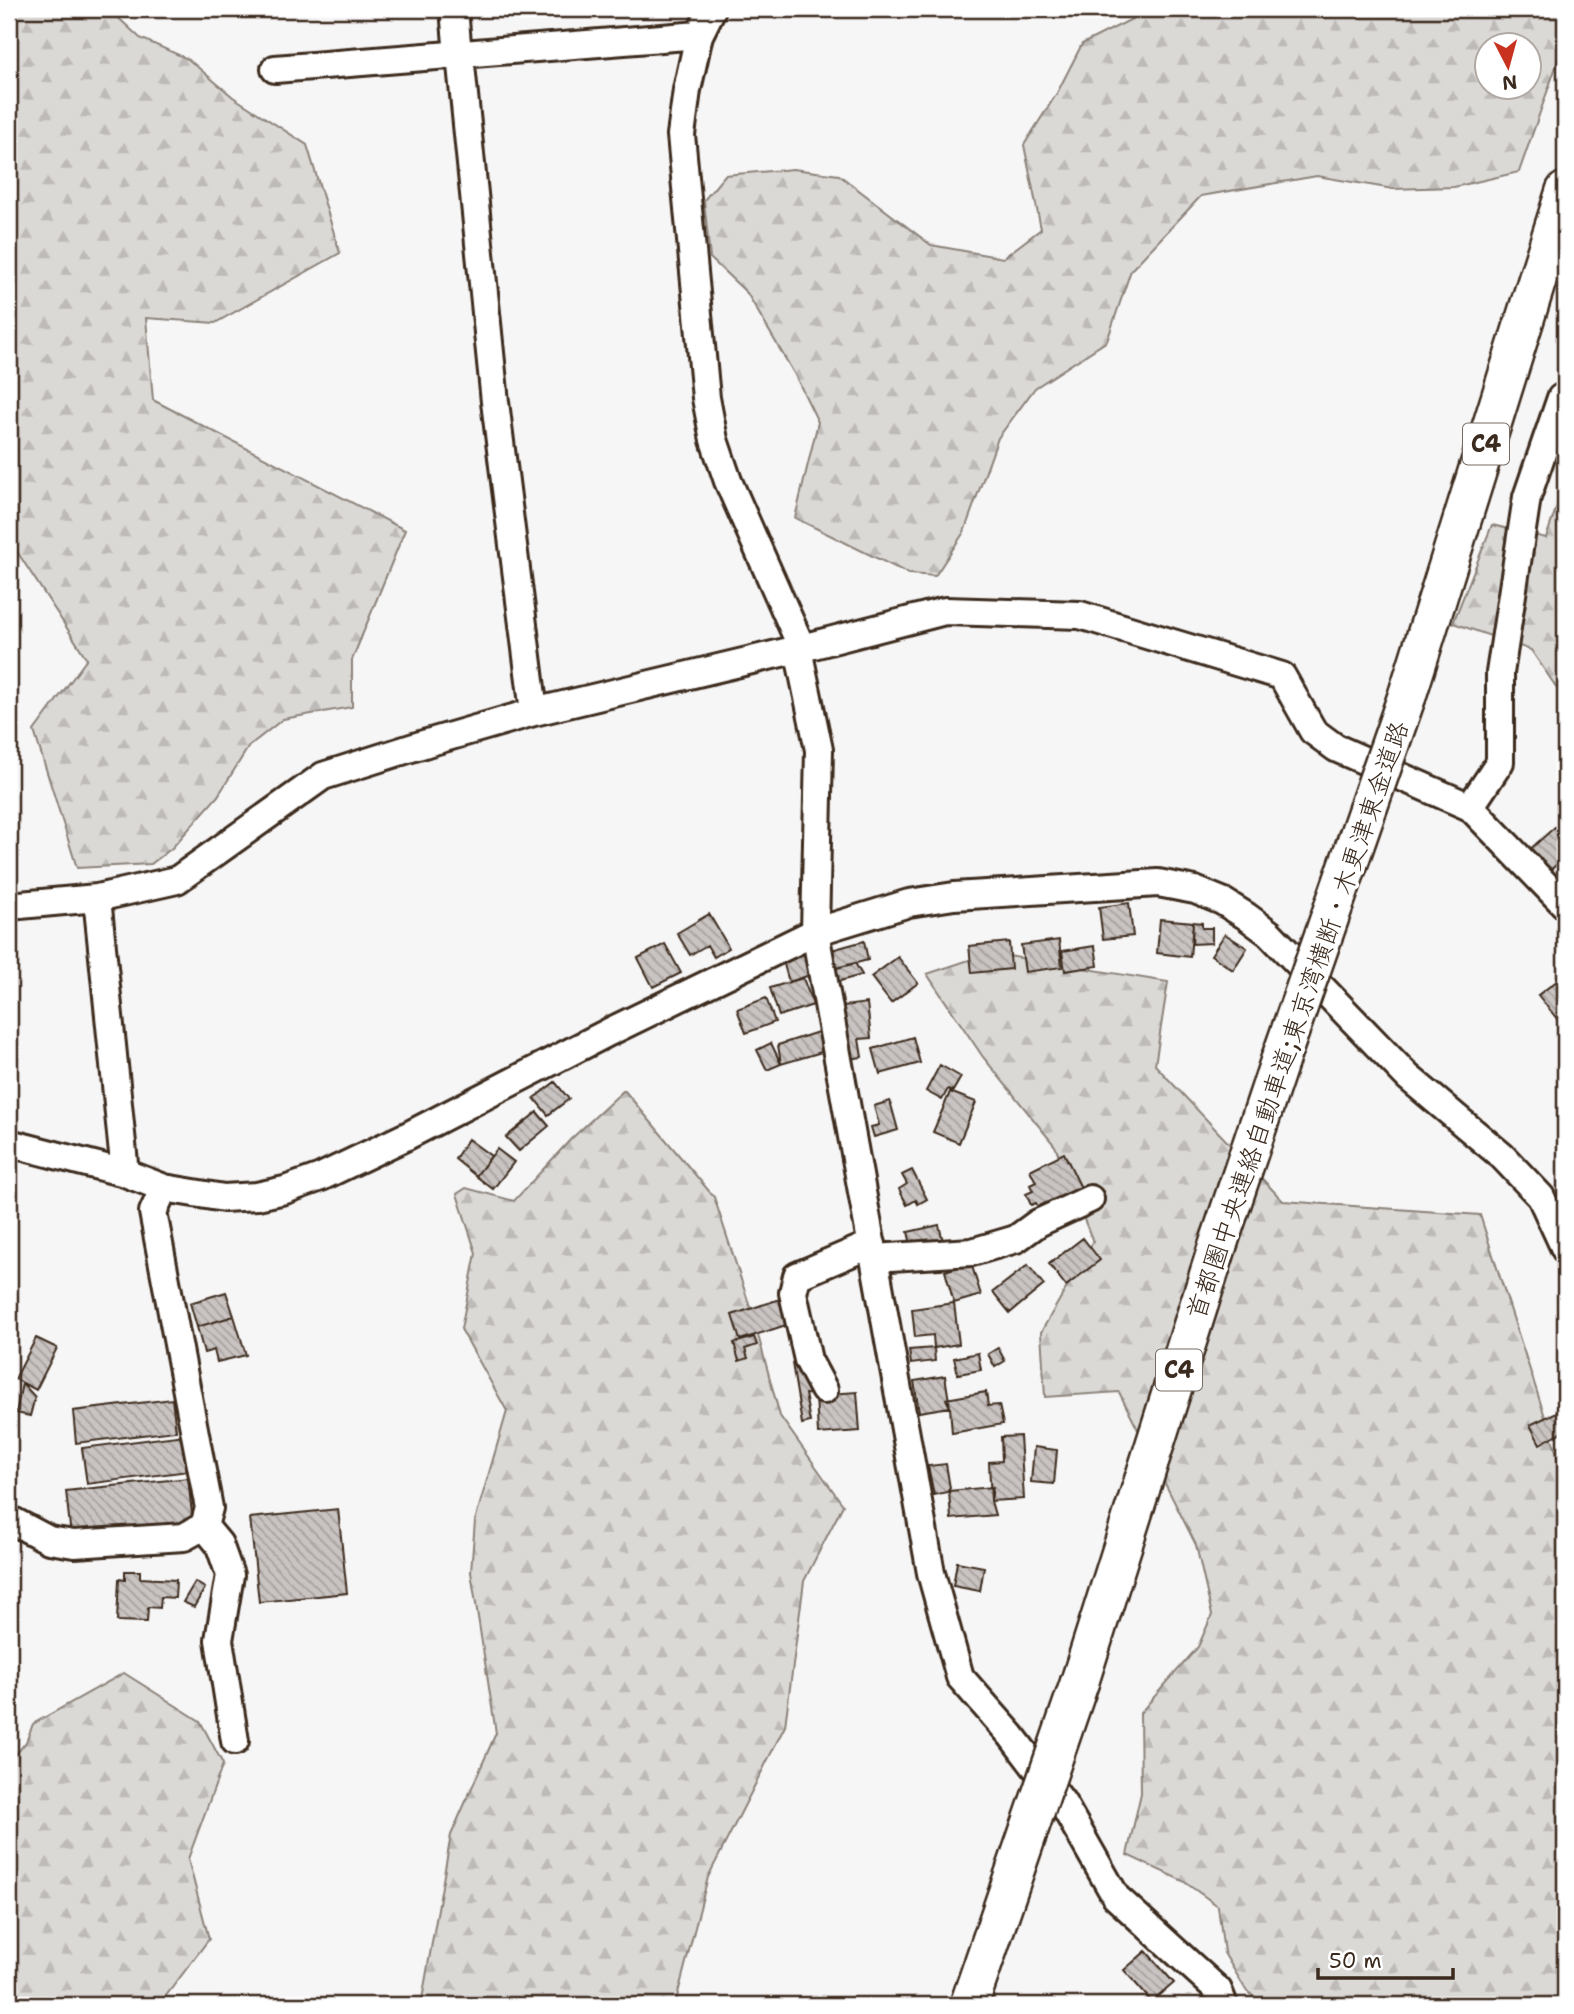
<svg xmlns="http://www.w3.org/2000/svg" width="1574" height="2014" viewBox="0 0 1574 2014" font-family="'Shantell Sans','Klee One',sans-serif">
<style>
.forest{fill:url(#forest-firs);stroke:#8b827a;stroke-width:2;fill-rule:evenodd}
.building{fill:url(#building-back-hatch);stroke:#3b2a1e;stroke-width:2}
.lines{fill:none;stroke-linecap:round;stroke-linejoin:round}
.minor-casing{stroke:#3b2a1e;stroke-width:32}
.highway-casing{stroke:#3b2a1e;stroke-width:42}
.minor{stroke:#fff;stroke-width:26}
.highway{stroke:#fff;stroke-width:37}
.highway-bridge-casing{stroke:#3b2a1e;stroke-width:42;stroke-linecap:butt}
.highway-bridge{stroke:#fff;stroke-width:37}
.labels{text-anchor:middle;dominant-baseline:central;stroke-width:7;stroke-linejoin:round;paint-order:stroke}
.shield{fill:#fff;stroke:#766a62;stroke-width:2}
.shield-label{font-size:24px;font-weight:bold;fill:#3b2a1e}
.street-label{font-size:26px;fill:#3b2a1e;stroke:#fff}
</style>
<defs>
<pattern id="forest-firs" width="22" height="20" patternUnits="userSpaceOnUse" patternTransform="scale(1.75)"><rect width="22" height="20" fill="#dbd9d6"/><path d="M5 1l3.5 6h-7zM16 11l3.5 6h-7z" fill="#bdbab7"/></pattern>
<pattern id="building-back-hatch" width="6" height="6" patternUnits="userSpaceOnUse" patternTransform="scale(1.75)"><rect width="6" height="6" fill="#c9c3c1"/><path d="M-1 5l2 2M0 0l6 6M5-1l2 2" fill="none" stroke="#a49f9c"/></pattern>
</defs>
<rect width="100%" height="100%" fill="#f7f6f6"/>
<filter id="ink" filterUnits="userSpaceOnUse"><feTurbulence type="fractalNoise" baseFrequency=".0143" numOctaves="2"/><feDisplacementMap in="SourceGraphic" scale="14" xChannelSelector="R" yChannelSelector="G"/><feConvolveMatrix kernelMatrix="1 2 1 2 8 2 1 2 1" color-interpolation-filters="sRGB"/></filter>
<g filter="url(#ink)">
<!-- forest -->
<path class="forest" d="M9,9H109L140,38L188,59L233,97L307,145L340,253L215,323L146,318L153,400L405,530L352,660V707L283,719L249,746L218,796L172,848L151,864L77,868L34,731L87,659L14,547L9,549Z
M1137,9H1565V41L1519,172L1454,187L1393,189L1317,176L1201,196L1131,270L1107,341L1035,388L998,438L964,532L935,576L909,574L795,518L818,422L795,375L747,293L710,258L704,200L725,175L793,169L839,175L931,245L1003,258L1041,229L1024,145L1057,93L1082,44L1132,19ZM1486,46H1528V88H1486Z
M1565,482V700L1531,650L1453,623L1492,525L1546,538Z
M990,953L1168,982L1155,1065L1283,1201L1480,1215L1556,1451L1565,1503V2005H1265L1246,1990L1224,1953L1218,1906L1183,1881L1127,1855L1141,1793L1140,1713L1198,1647L1212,1615L1196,1545L1119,1392L1045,1397L1041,1332L1093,1242L1055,1146L983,1057L927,974Z
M624,1090L714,1197L752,1313L780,1416L843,1505L804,1581L785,1726L708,1877L675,2005H421L451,1835L496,1733L471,1572L475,1521L507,1411L461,1329L476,1253L457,1194L466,1188L514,1201L571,1139Z
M124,1673L200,1721L223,1764L188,1859L209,1939L159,2005H9V1763L26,1742L33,1724Z"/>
<!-- building -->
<path class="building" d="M1565,818V857L1547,873L1528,851Z
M1129,903L1133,936L1103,939L1099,907Z
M709,914L729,948L714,957L707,945L690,955L677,933Z
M1160,919L1193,922L1190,957L1157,953Z
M1193,922L1202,923V928H1212V943L1192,944Z
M1225,934L1247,948L1233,970L1211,955Z
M1059,940L1062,967L1025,972L1021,945Z
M864,941L868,960L833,969L828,951Z
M1009,942L1011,969L972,973L969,946Z
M665,944L681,973L653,987L638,958Z
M1095,946L1098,966L1065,971L1062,951Z
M804,947L813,974L789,982L781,954Z
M898,957L918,983L891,1003L871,977Z
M855,963L862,975L833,983L829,970Z
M803,978L813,1005L779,1016L770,988Z
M1557,981L1565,992V1014L1558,1020L1538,995Z
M766,998L775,1022L746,1033L737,1009Z
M867,1003L871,1038L859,1039L862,1057L849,1059L843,1006Z
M818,1032L825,1051L781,1064L778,1045Z
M913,1037L920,1063L880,1074L873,1049Z
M771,1043L781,1064L767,1070L757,1050Z
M940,1065L961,1077L953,1091L948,1089L942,1100L926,1091Z
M555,1082L569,1099L548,1115L534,1098Z
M950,1092L976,1102L959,1143L933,1132Z
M890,1101L898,1130L874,1137L871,1127L879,1125L874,1106Z
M537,1112L549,1126L519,1151L506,1137Z
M468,1139L491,1156L476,1176L455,1159Z
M497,1149L514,1162L493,1189L476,1176Z
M1064,1153L1082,1190L1040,1211L1036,1203L1031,1205L1026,1194L1033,1191L1030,1185L1036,1182L1030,1170Z
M912,1170L927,1199L918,1204L916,1200L907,1205L899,1189L907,1184L902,1175Z
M939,1225L943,1241L912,1248L908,1232Z
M1083,1238L1100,1260L1066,1286L1049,1264Z
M971,1263L981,1295L954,1303L945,1271Z
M1028,1265L1044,1285L1010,1313L993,1292Z
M226,1292L234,1316L197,1327L190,1303Z
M780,1299L789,1324L740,1340L732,1315Z
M954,1303L959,1344L934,1348L933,1335L915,1337L912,1309Z
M234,1316L246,1355L217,1362L214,1350L204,1353L197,1327Z
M754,1337L757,1345L745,1349L748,1358L739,1361L734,1343Z
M36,1338L57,1348L36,1390L15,1379Z
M934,1348L935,1361L911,1364L909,1350Z
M998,1348L1005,1361L995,1367L988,1354Z
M978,1353L981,1370L958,1374L954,1358Z
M808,1360L816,1395L805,1394L810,1422L802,1424L792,1363Z
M945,1376L950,1407L919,1412L914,1381Z
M22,1383L35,1397L30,1416L16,1413Z
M857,1392L860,1431L818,1434L816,1395Z
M986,1392L988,1406L999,1405L1003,1424L952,1433L950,1407L946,1399Z
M172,1399L176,1431L76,1443L73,1411Z
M1565,1408V1430L1540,1444L1530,1425Z
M184,1435L189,1471L87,1484L82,1448Z
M1020,1436L1024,1499L991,1501L989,1462L1002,1461L1001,1437Z
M1034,1447L1057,1450L1054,1484L1031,1482Z
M946,1464L950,1488L947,1492L934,1495L928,1466Z
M188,1478L193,1523L71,1536L66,1491Z
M993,1487L991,1501L995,1515L951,1519L949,1491Z
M338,1509L347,1593L259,1602L250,1518Z
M957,1562L984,1567L980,1591L953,1586Z
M125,1571H140V1578L176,1580L175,1598L161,1597L160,1608L148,1607L147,1622L117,1621L119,1579L125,1580Z
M195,1582L205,1588L194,1607L183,1602Z
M1146,1951L1174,1983L1152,2002L1124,1970Z"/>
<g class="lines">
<!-- minor casing -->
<g class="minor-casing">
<path id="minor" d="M454,9L458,55
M712,9L699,35L687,90L681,135L706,398L714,440L728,481L797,637L798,649L819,750L815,932L931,1573L960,1677L1011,1735L1062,1802L1116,1897L1218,1990L1224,2005
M460,55L495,402L534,712
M275,69L699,35
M1470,807L1500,762V673L1527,497L1561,398L1565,396
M97,898L125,1173
M9,906L97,898L177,880L323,776L427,743L534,712L798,649L945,611L1080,615L1282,676L1313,731L1336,748L1470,807L1565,905
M9,1143L125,1173L164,1188L224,1198L257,1196L285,1190L321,1177L407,1136L609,1032L815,932L909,903L954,896L1158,883L1195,890L1222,901L1246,916L1269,933L1408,1077L1502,1156L1541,1197L1565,1249
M874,1258L972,1252L1016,1239L1038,1223L1090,1199
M824,1390L808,1360L793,1293L797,1276L872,1244
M9,1519L49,1540L74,1544L184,1537L204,1526L209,1508L153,1212L164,1188
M204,1526L219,1544L230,1575L219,1640L235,1741"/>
</g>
<!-- highway casing -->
<g class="highway-casing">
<path id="highway" d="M1407,696L1565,191
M1080,1681L1217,1248L1280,1060"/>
</g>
<!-- minor -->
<use href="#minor" class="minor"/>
<!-- highway -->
<use href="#highway" class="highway"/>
<!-- highway-bridge casing -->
<g class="highway-bridge-casing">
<path id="highway-bridge" d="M1280,1060L1407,696
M969,2005L1080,1681"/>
</g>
<!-- highway-bridge -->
<use href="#highway-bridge" class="highway-bridge"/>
</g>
</g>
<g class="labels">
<!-- shield labels -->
<g class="shield">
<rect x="1463" y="423.5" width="46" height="41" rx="5"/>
<rect x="1156" y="1349.5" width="46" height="41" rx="5"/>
</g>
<g class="shield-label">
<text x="1486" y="444">C4</text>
<text x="1179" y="1370">C4</text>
</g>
<!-- street labels -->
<g class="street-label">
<text transform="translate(1297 1020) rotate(-71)">首都圏中央連絡自動車道;東京湾横断・木更津東金道路</text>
</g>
</g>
<!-- margin -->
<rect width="1574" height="2014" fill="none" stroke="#fff" stroke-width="35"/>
<rect x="18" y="18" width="1539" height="1979" fill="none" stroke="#3b2a1e" stroke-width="2.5" filter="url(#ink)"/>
<!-- north arrow -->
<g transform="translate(1508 66) rotate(174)"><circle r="33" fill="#ffffff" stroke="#b1aaa5" stroke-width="2"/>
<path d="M0-5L12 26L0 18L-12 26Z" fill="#c8321e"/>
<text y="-10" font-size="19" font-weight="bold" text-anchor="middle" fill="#3b2a1e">N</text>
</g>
<!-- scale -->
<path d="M1318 1968v10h135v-10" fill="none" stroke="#3b2a1e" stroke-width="3.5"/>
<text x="1329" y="1968" font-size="21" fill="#3b2a1e" stroke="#ffffff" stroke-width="5" paint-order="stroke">50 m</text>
</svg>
